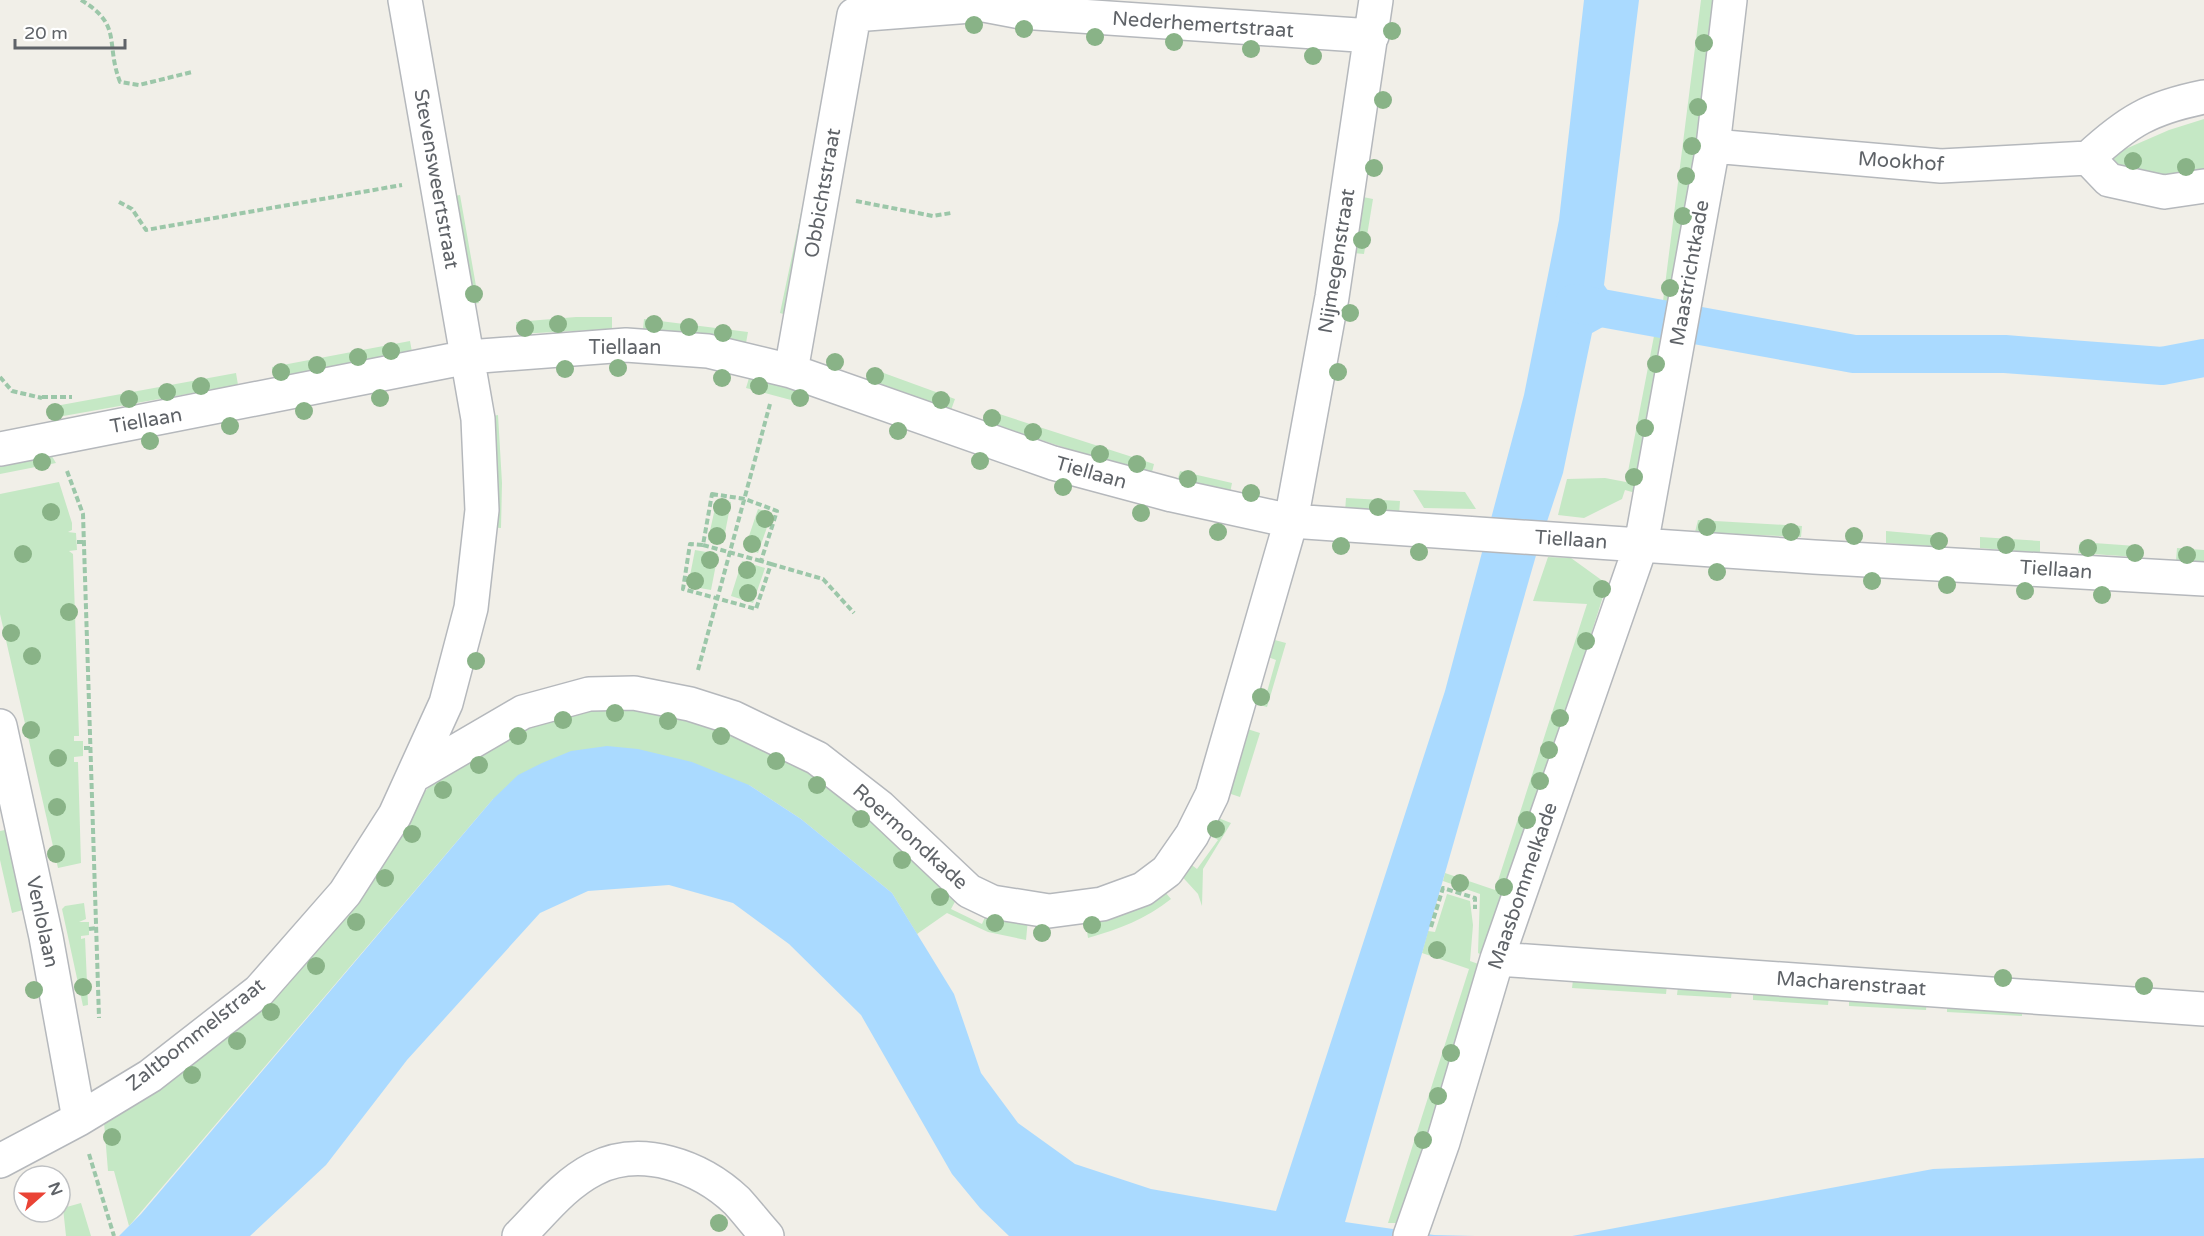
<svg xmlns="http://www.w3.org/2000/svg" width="2204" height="1236" viewBox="0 0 2204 1236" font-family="'Varela Round',sans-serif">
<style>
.green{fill:#c5e8c5}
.water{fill:#aadaff}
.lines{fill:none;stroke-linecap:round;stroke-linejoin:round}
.canal{stroke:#aadaff;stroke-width:38}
.minor-casing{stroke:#b5b8bc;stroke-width:36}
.path{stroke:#9cc7a9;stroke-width:4;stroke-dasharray:6 3;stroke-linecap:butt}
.minor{stroke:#fff;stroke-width:33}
.tree{fill:#89b387}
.labels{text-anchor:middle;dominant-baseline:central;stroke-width:4.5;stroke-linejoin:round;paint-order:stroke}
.street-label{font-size:20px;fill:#5f6368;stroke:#fff}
</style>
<rect width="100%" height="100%" fill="#f1efe8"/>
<!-- green -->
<path class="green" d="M1701,0H1714L1699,133L1639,494L1625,490L1622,499L1584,518L1558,515L1567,479L1605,478L1626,482L1654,336L1650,335L1654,309H1662Z
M2204,119V171L2175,183L2119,172L2107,157L2169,130Z
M805,194L815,195L790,316L780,313Z
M460,195L479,303L469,305L450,197Z
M1363,197L1373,199L1364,254L1353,253Z
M576,317H612V329L518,334L516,322Z
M644,319L748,332L746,343L643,329Z
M410,341L412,352L274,378L272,367Z
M870,368L955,399L951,410L867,379Z
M236,373L238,385L52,418L50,407Z
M749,378L809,394L806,404L746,388Z
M987,410L1154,464L1151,476L983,421Z
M498,415L502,483L501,528L489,527L488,417Z
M50,453L56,463L0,474V462Z
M1180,471L1232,483L1230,493L1177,482Z
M59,482L72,523V530L68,532L76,533L77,550L69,551L73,554L79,736H74V741H83V756L74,757V762H78L81,863L58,868L0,614V494Z
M1413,490L1465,492L1476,509L1424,508Z
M1346,498L1400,501L1399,515L1345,512Z
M717,499L731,502L723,543L708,540Z
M758,509L772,513L758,553L745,548Z
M1698,520L1802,526L1801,537L1695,532Z
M1886,531L1942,536L1941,547L1886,543Z
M1980,537L2040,541V553L1980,548Z
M2080,542L2136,546V557L2078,553Z
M2177,548L2204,550V563L2176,561Z
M695,550L718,554L711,590L688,586Z
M1548,557L1571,558L1607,584L1488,958L1478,953L1480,894L1443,881L1445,873L1495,890L1587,604L1533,601Z
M742,561L765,568L753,603L731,596Z
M1267,638L1286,643L1267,707L1248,702L1252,689L1267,692L1276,660L1262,655Z
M626,705L663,712L730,732L809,772L839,791L958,896L951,909L982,924L988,910L1028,919L1026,940L988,932L947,913L917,934L892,893L801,819L749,785L493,799L129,1226L114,1171H108L104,1122L159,1082L429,787L497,738L565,711Z
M1241,727L1260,733L1240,797L1222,791Z
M1213,816L1231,823L1203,869L1202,906L1198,894L1177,871L1185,860L1197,869L1218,840L1205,832Z
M5,830L23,910L12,913L0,860V831Z
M1160,886L1171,899C1146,919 1119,929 1088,938L1085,918Z
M1447,894L1470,901L1473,925L1470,961L1484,966L1401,1223H1388L1469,969L1422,953L1428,931L1435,932Z
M84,903L86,919L79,922H89V935L81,936V939L85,938L88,1005L83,1006L62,909L65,906Z
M1573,980L1667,985L1666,994L1572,988Z
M1678,986L1732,989L1731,998L1677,995Z
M1753,991L1829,996L1828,1005L1753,1000Z
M1849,997L1927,1001L1926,1010L1849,1006Z
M1947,1003L2022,1007V1016L1947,1012Z
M81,1203L91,1236H66L63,1208Z"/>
<!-- water -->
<path class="water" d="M1584,0H1639L1604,285L1615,301L1610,323L1592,333L1563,473L1537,552L1345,1222L1434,1235L1475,1236H1009L980,1208L952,1174L861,1015L789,944L733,903L669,885L588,891L540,913L407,1060L326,1165L250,1236H119L141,1214L493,799L518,775L542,763L571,751L607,746L638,749L692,762L749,785L801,819L892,893L954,994L981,1073L1018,1123L1075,1164L1151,1189L1276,1211L1445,691L1524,395L1559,220Z
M2204,1158V1236H1572L1933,1169Z"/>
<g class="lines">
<!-- canal -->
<path class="canal" d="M1574,303L1854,354H2005L2162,366L2204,358"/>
<!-- minor casing -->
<g class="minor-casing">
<path id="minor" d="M854,15L984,5L1021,12L1372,36
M1713,146L1941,166L2088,158C2128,121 2150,108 2204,97
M2088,158L2109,180L2164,192L2204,186
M791,371L854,15
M0,449L468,357L626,345L708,351L791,371L1053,463L1172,495L1291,521L1814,557L2204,579
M0,726L46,937L79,1119
M415,775L523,712L589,694L634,693L690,704L734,718L817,758L880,807L969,891L992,902L1049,911L1102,904L1143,889L1167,871L1192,835L1212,795L1291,521L1332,297L1376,0
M1497,959L2204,1009
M0,1161L79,1119L150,1076L259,991L345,893L395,815L446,703L471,608L482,510L478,419L405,0
M519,1236C543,1212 563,1185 594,1169C641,1145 700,1166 737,1201C747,1212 757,1225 767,1236
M1410,1236L1443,1142L1497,959L1641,545L1713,146L1730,0"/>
</g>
<!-- path -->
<path class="path" d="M81,0C123,25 105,43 120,82L139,85L192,72
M856,201L933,216L951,213
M119,202L132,209L146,230L402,185
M0,377L12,391L42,398
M42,397H72
M67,471L83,514L99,1018
M712,494L745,499L777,511L761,561L771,564L756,609L683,589L690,544L703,545Z
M77,542H84
M703,545L761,561
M771,564L823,579L854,613
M698,670L770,404
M84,748H90
M1431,927L1443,888L1475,898V909
M89,929L96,928
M89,1154L114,1236"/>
<!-- minor -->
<use href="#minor" class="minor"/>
</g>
<!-- trees -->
<g class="tree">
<circle cx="974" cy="25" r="9"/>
<circle cx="1024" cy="29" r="9"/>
<circle cx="1392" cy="31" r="9"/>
<circle cx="1095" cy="37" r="9"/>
<circle cx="1174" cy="42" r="9"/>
<circle cx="1704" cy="43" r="9"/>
<circle cx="1251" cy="49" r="9"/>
<circle cx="1313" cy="56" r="9"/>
<circle cx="1383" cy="100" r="9"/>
<circle cx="1698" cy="107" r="9"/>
<circle cx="1692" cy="146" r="9"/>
<circle cx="2133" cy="161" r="9"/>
<circle cx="2186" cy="167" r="9"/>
<circle cx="1374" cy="168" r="9"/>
<circle cx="1686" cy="176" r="9"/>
<circle cx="1683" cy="216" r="9"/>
<circle cx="1362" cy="240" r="9"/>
<circle cx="1670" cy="288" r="9"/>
<circle cx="474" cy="294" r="9"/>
<circle cx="1350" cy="313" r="9"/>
<circle cx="558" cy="324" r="9"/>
<circle cx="654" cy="324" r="9"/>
<circle cx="689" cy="327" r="9"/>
<circle cx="525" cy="328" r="9"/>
<circle cx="723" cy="333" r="9"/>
<circle cx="391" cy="351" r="9"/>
<circle cx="358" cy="357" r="9"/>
<circle cx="835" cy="362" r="9"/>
<circle cx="1656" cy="364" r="9"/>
<circle cx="317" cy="365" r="9"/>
<circle cx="618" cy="368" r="9"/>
<circle cx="565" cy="369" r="9"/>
<circle cx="281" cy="372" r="9"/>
<circle cx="1338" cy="372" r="9"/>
<circle cx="875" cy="376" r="9"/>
<circle cx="722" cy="378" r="9"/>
<circle cx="201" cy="386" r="9"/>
<circle cx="759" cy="386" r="9"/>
<circle cx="167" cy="392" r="9"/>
<circle cx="380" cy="398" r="9"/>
<circle cx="800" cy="398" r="9"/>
<circle cx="129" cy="399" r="9"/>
<circle cx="941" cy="400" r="9"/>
<circle cx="304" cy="411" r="9"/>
<circle cx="55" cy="412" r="9"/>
<circle cx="992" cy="418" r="9"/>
<circle cx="230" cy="426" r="9"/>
<circle cx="1645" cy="428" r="9"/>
<circle cx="898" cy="431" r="9"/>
<circle cx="1033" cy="432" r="9"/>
<circle cx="150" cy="441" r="9"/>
<circle cx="1100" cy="454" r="9"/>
<circle cx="980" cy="461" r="9"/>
<circle cx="42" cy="462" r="9"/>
<circle cx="1137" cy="464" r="9"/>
<circle cx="1634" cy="477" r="9"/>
<circle cx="1188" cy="479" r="9"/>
<circle cx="1063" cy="487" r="9"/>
<circle cx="1251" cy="493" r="9"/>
<circle cx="722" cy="507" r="9"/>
<circle cx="1378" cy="507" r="9"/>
<circle cx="51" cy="512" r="9"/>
<circle cx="1141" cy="513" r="9"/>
<circle cx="765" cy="519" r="9"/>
<circle cx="1707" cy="527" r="9"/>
<circle cx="1218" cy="532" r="9"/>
<circle cx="1791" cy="532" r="9"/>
<circle cx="717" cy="536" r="9"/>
<circle cx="1854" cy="536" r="9"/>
<circle cx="1939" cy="541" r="9"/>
<circle cx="752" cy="544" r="9"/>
<circle cx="2006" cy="545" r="9"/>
<circle cx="1341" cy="546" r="9"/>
<circle cx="2088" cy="548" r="9"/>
<circle cx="1419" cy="552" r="9"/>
<circle cx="2135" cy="553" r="9"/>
<circle cx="23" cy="554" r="9"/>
<circle cx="2187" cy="555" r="9"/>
<circle cx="710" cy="560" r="9"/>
<circle cx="747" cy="570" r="9"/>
<circle cx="1717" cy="572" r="9"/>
<circle cx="695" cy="581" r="9"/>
<circle cx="1872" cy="581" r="9"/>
<circle cx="1947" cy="585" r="9"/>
<circle cx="1602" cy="589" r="9"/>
<circle cx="2025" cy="591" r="9"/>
<circle cx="748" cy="593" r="9"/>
<circle cx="2102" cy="595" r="9"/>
<circle cx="69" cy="612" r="9"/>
<circle cx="11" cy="633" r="9"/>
<circle cx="1586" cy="641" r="9"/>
<circle cx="32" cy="656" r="9"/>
<circle cx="476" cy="661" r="9"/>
<circle cx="1261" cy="697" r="9"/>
<circle cx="615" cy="713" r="9"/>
<circle cx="1560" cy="718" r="9"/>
<circle cx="563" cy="720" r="9"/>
<circle cx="668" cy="721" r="9"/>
<circle cx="31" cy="730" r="9"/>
<circle cx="518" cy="736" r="9"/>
<circle cx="721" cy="736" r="9"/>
<circle cx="1549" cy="750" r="9"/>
<circle cx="58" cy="758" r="9"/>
<circle cx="776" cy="761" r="9"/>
<circle cx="479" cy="765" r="9"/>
<circle cx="1540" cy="781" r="9"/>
<circle cx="817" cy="785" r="9"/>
<circle cx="443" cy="790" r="9"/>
<circle cx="57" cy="807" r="9"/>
<circle cx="861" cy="819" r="9"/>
<circle cx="1527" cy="820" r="9"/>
<circle cx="1216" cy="829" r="9"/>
<circle cx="412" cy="834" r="9"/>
<circle cx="56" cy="854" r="9"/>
<circle cx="902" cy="860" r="9"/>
<circle cx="385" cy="878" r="9"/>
<circle cx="1460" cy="883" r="9"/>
<circle cx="1504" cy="887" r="9"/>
<circle cx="940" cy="897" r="9"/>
<circle cx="356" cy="922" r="9"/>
<circle cx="995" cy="923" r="9"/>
<circle cx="1092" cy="925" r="9"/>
<circle cx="1042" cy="933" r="9"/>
<circle cx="1437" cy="950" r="9"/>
<circle cx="316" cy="966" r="9"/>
<circle cx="2003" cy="978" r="9"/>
<circle cx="2144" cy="986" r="9"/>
<circle cx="83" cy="987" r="9"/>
<circle cx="34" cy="990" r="9"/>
<circle cx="271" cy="1012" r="9"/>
<circle cx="237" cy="1041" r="9"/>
<circle cx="1451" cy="1053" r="9"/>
<circle cx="192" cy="1075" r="9"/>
<circle cx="1438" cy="1096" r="9"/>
<circle cx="112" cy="1137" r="9"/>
<circle cx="1423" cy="1140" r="9"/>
<circle cx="719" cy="1223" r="9"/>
</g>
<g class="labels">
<!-- street labels -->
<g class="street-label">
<text transform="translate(1203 25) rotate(4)">Nederhemertstraat</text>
<text transform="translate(1901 162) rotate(4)">Mookhof</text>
<text transform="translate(436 179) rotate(80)">Stevensweertstraat</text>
<text transform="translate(823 193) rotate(-80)">Obbichtstraat</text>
<text transform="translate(1337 261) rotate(-81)">Nijmegenstraat</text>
<text transform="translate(1690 273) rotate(-80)">Maastrichtkade</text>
<text x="625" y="348">Tiellaan</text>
<text transform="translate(146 421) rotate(-10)">Tiellaan</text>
<text transform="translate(1091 473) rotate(16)">Tiellaan</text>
<text transform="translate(1571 540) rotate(4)">Tiellaan</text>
<text transform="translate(2056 570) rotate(4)">Tiellaan</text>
<text transform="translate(910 837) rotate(42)">Roermondkade</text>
<text transform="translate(1523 886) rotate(-71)">Maasbommelkade</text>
<text transform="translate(42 922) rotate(78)">Venlolaan</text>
<text transform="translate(1851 984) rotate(4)">Macharenstraat</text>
<text transform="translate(196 1035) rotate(-38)">Zaltbommelstraat</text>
</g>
</g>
<!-- north arrow -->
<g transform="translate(42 1194) rotate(69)"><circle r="28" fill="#ffffff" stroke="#bfc1c3" stroke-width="1.5"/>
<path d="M0-4.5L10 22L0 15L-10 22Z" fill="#ea4335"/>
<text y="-9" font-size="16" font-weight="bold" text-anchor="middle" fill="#5f6368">N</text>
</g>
<!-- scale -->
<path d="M15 39v9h110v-9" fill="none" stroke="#5f6368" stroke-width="3"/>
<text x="24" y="39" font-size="18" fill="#5f6368" stroke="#ffffff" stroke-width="4.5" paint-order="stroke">20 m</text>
</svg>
